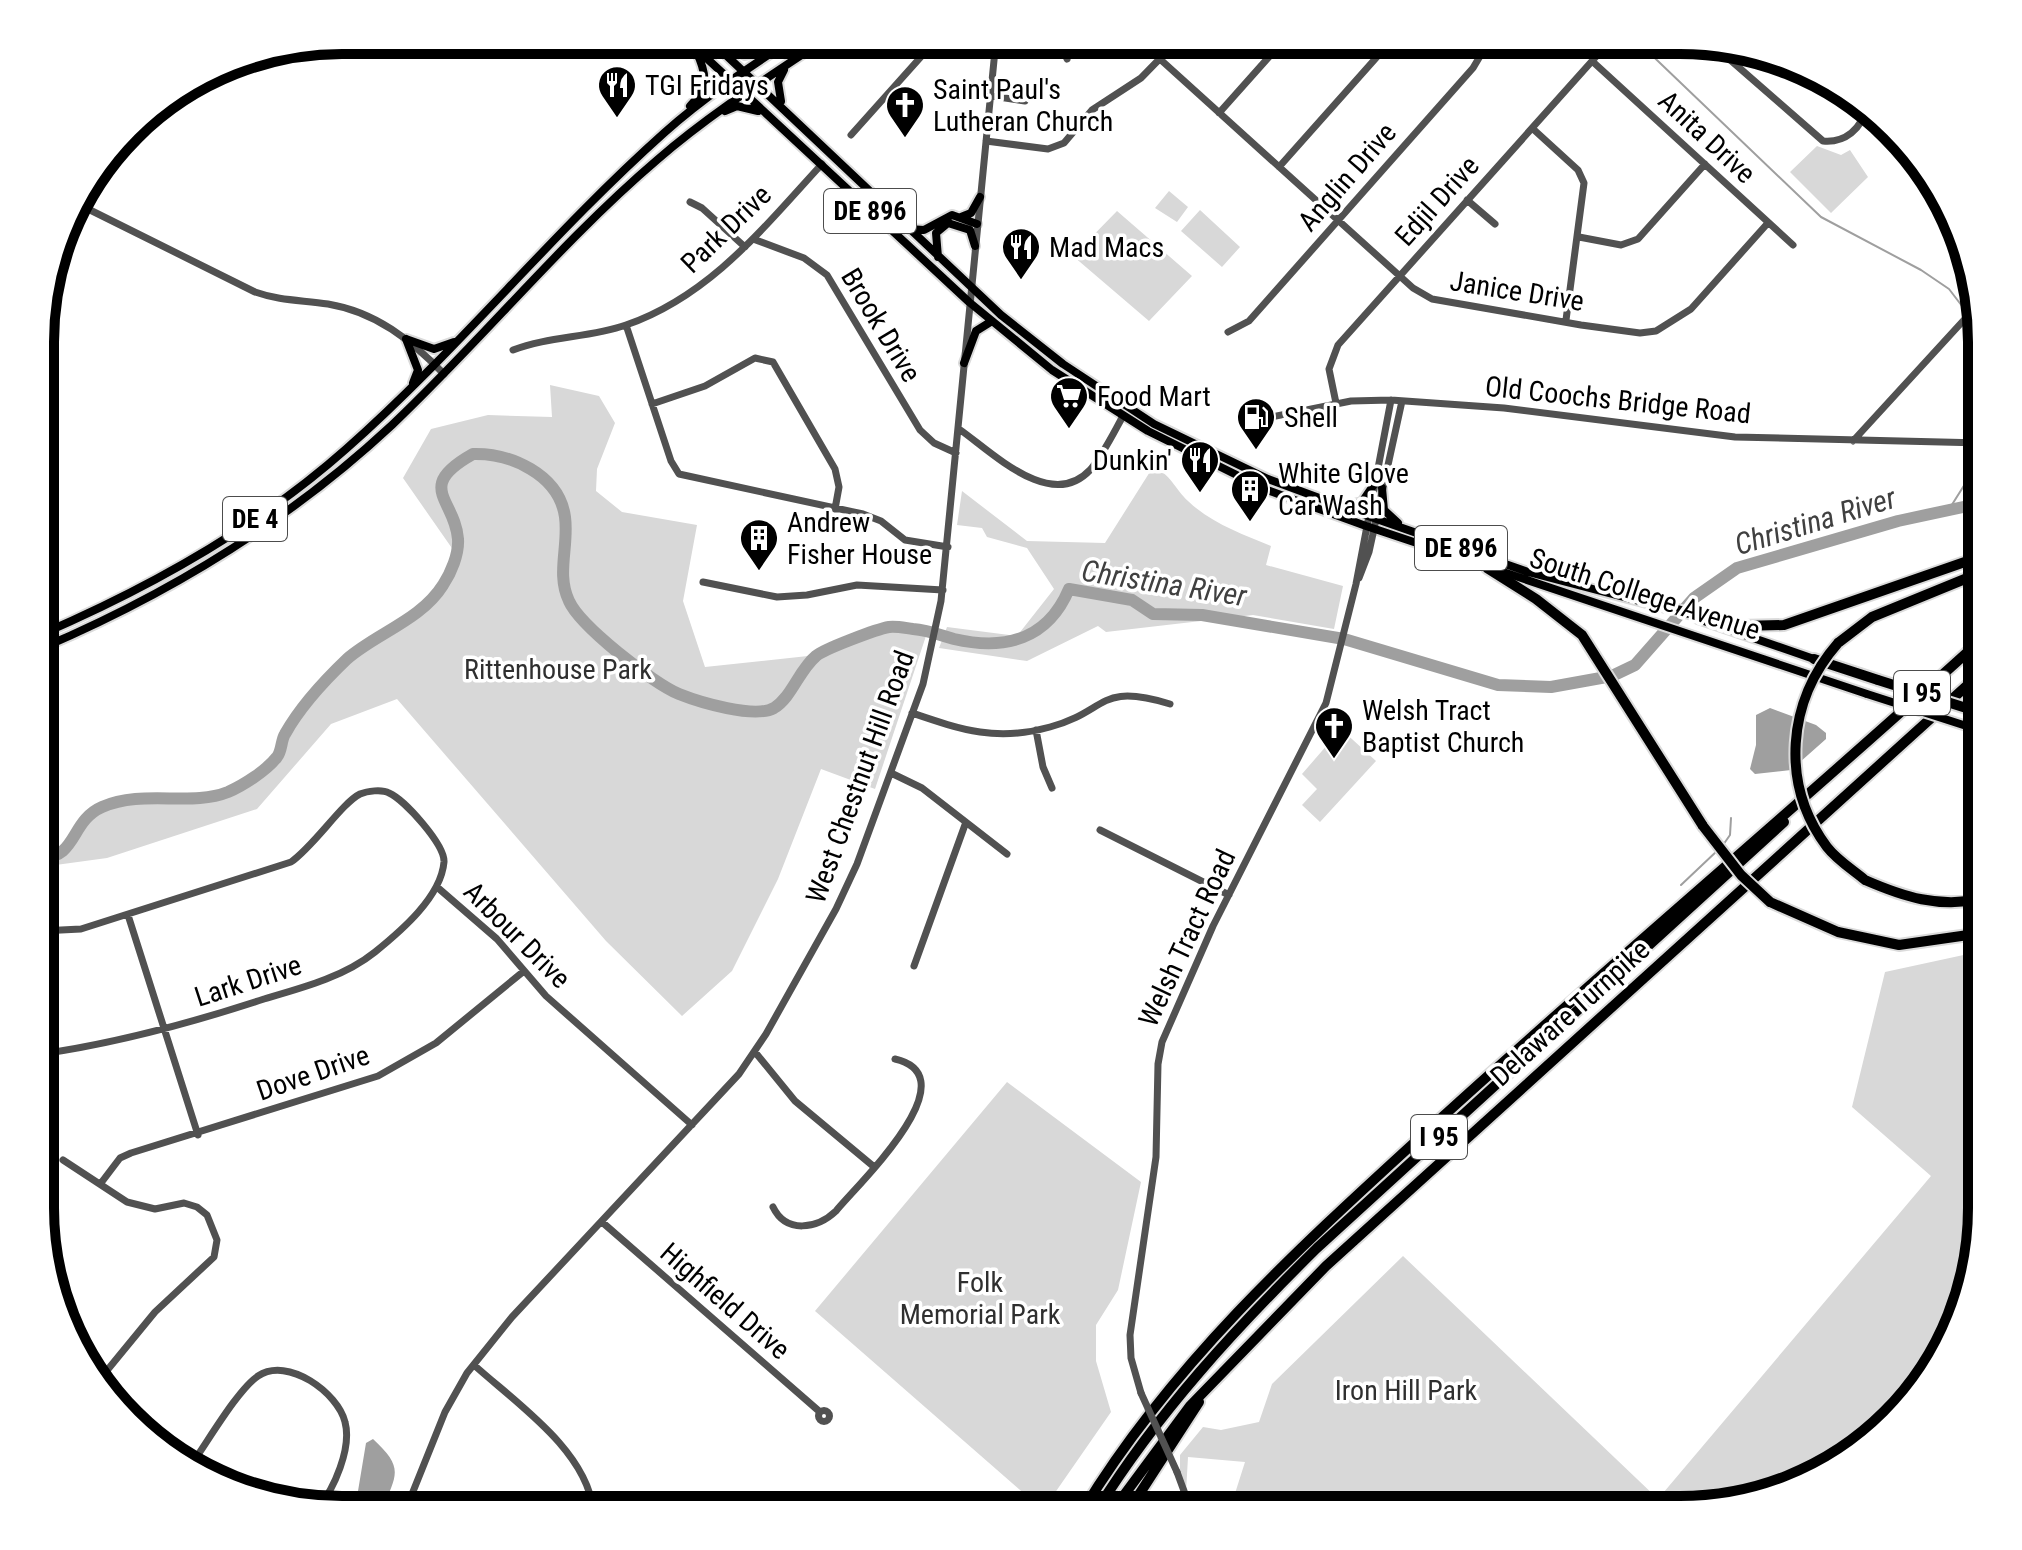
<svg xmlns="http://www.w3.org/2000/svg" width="2022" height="1550" viewBox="0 0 2022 1550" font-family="'Roboto Condensed',sans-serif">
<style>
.green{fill:#d8d8d8}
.water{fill:#9f9f9f}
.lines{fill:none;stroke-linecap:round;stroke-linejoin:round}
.stream{stroke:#9f9f9f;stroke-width:2}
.river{stroke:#9f9f9f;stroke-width:12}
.major-casing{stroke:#dbdbdb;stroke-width:12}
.highway-casing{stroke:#dbdbdb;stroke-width:14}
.minor{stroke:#515151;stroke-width:7}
.major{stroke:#000;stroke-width:8}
.highway{stroke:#000;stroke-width:10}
.major-bridge-casing{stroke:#dbdbdb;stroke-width:12;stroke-linecap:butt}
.highway-bridge-casing{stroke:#dbdbdb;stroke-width:14;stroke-linecap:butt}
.minor-bridge{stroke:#515151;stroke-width:7}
.major-bridge{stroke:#000;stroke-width:8}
.highway-bridge{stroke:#000;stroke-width:10}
.labels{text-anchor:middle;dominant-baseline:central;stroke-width:7;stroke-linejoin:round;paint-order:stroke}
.shield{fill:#fff;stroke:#4c4c4c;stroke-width:2}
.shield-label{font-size:26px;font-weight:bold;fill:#000}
.poi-label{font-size:28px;fill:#000;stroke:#fff;text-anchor:start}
.street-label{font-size:28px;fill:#000;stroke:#fff}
.park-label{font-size:28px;fill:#2f2f2f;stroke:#fff}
.water-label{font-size:30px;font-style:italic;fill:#404040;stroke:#fff}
.rim{fill:none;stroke:#000;stroke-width:10}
</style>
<rect width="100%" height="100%" fill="#fff"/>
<!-- green -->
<path class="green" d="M1817,146L1841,155L1850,150L1868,177L1831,213L1790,172Z
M1169,191L1188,207L1177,222L1155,208Z
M1200,210L1240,247L1222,267L1181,231Z
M1117,211L1192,276L1149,321L1073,256Z
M550,385L599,396L615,423L597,469L596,491L622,512L697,525L683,601L705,667L817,655L888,627L928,630L875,789L821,769L778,879L732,971L682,1016L606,941L397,699L331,724L257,809L107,858L41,867V857C73,859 73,823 97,809C139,786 189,809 229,791C244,785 270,769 279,755C281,751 281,743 284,738C288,727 297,717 304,707C317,690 332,672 349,658C389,624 441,609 456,554L403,478L431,429L488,415L552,417Z
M1153,467C1170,473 1175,489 1188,501C1211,523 1242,534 1271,546L1266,565L1343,586L1334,629L1253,615L1106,632L1098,626L1027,661L939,648L947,627L1017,636L1054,589L1027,548L987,537L982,528L957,525L962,491L1027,541L1105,543Z
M1341,729L1376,761L1320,822L1302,805L1317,789L1302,774Z
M1982,951L1981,1228L1959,1324L1907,1407L1813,1479L1680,1510H1235L1231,1506L1245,1462L1188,1457L1185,1510H1180V1455L1203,1427L1221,1430L1259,1422L1272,1384L1403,1256L1658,1499L1931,1176L1852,1107L1885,972Z
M1007,1082L1141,1182L1118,1290L1096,1325V1361L1111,1412L1043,1510L815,1311Z"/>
<!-- water -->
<path class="water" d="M1770,708L1816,725L1826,733V739L1791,770L1755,774L1750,769L1756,745V715Z
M373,1439C403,1467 398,1473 382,1509H355L366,1443Z"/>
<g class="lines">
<!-- stream -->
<path class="stream" d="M1637,41L1821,217L1921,270L1949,289L1962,306
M1970,324L1982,387
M1948,511L1970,476L1982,466
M1723,845L1730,835L1731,818
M1681,885L1718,850"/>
<!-- river -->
<path class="river" d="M41,857C77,859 70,821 102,807C143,789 191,807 228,792C244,785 267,770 277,757C282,751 281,740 285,734C300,707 325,680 347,659C377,633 421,620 443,585C451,573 459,554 458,539C455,499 414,487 473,454C510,453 559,474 565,517C569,546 556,574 569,601C580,626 653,683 679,694C699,702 755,719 774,708C792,697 799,670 816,656C824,649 877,629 889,627C896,626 905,628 913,629C928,630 940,635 954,639C1005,651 1048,639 1069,589L1132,600L1153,614L1202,615L1344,639L1498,685L1551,687L1612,676L1635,665L1694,598L1737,568L1898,521L1982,503"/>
<!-- major casing -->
<g class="major-casing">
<path id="major" d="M687,40L969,302L1052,370L1148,431L1267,490L1366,526L1867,694
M710,40L1001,315L1063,364L1154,424L1268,479L1368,516L1528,572L1662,607
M720,44L745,55L771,49
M781,101L778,82L784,70
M690,106C709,87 707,74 696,51
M725,111L737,106L758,111
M961,217L971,213L980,197
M909,229L924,230L952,215L977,224
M938,257L936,233L948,223L970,230L975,246
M406,339L418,370L413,383
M406,339L434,349L454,342
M964,363L976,331L992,321
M1382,488L1384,510L1398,523
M1346,506L1362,502L1375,483
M1698,619L1814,659
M42,634C151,587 257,528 346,449C458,350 552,233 664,133C703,98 747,69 791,40
M42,648C171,593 289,521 392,425C483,339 562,241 657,160C709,115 767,78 824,40"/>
</g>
<!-- highway casing -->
<g class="highway-casing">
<path id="highway" d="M1487,568L1536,599L1582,635L1703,826
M1658,605L1739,626L1784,625L1982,556
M1838,643L1872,617L1982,572
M1814,659L1878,680
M1865,880C1904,897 1938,908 1982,899
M1770,902L1838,932L1899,945L1982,933
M1083,1510C1176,1357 1308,1240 1439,1120C1618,957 1803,802 1982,639
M1097,1510C1158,1412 1235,1329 1317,1248L1784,822
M1113,1510L1190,1406L1326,1266L1982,672
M1129,1510L1199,1402"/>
</g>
<!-- minor -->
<path class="minor" d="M1059,40L1067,59
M1712,44L1823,141C1845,143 1862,129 1866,107
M1161,60L1413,288L1432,299L1581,325L1640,333L1656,331L1691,309L1767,224
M1592,61L1793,245
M992,96L1025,101
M1219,113L1284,40
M1532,128L1578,170L1584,183L1566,320
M851,135L936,40
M986,141L1048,149L1064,143L1092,110L1141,78L1178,40
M1279,167L1392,40
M1467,200L1495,224
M690,202L702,208L745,247
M76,203L255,292C280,301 303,300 328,304C376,312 411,340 444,374
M1579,237L1621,245L1638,239L1705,164
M753,239L804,258L827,275L920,430L934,443L956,453
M626,325L671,461L679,474L863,514L881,521L905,540L948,547
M1228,332L1249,321L1473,68L1489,41
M513,350C549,336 589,338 626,325C710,296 764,227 822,164
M1336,403L1329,369L1338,345L1610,41
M652,404L705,386L755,358L773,362L835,469L839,487L835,509
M1251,421L1351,401L1391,400L1504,408L1735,437L1982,443
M959,429C992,452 1051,512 1090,470C1103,455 1113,434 1123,416
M1853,441L1974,309
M1359,578L1369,552L1402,401
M703,582L777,597L807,595L857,585L943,590
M912,713C962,730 997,742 1050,727C1109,711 1097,682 1170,704
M1036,730L1043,767L1052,788
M891,773L922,788L1007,854
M1100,830L1229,895
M437,887L497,939L546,996L692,1125
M128,915L198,1135
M914,966L966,822
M755,1052L795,1101L873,1166
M41,1054C118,1043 191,1023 264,999C302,988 344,977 375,952C401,931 441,897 444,862C445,845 405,800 389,793C382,789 367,791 360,794C342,803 314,846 291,862L81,929L41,931
M63,1160L127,1202L155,1209L184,1203L197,1207L207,1215L217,1240L214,1257L155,1312L100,1379
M101,1183L120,1158L131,1153L378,1076L436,1043L524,971
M773,1207C786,1234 817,1229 836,1211C857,1185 972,1077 895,1059
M602,1222L820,1412
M474,1365C516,1403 586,1450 593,1509
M1141,1393L1131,1358L1130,1335L1156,1157L1158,1064L1162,1042L1213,926L1326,703L1356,584L1391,400
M818.5 1416a5.5 5.5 0 1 1 11 0a5.5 5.5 0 1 1-11 0Z
M191,1465C207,1443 238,1389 258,1376C288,1356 338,1393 345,1422C352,1448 334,1489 318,1508
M1177,1472L1191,1510
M411,1495L456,1509
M406,1509L445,1412L467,1373L512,1317L739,1074L766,1034L836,909L857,864L923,684L941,601L996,40"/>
<!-- major -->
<use href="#major" class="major"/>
<!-- highway -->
<use href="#highway" class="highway"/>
<!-- major-bridge casing -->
<g class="major-bridge-casing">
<path id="major-bridge" d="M1867,694L1982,731"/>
</g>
<!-- highway-bridge casing -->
<g class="highway-bridge-casing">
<path id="highway-bridge" d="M1838,643C1787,701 1780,784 1827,847C1837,860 1853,870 1865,880
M1878,680L1982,713
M1703,826L1741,875L1770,902"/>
</g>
<!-- minor-bridge -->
<path class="minor-bridge" d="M1141,1393L1177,1472"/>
<!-- major-bridge -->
<use href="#major-bridge" class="major-bridge"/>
<!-- highway-bridge -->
<use href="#highway-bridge" class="highway-bridge"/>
</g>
<!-- icons -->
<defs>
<g id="restaurant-pin" transform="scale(2)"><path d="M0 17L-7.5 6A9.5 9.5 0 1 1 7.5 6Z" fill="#000" stroke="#fff"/><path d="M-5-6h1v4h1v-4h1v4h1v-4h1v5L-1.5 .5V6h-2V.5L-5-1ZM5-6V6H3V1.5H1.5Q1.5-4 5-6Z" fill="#fff"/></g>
<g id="church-pin" transform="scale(2)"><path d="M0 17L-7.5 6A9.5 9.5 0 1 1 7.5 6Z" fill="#000" stroke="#fff"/><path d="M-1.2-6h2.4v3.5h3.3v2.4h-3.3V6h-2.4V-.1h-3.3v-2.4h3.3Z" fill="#fff"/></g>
<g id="supermarket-pin" transform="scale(2)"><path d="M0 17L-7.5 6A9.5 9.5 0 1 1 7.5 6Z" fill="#000" stroke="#fff"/><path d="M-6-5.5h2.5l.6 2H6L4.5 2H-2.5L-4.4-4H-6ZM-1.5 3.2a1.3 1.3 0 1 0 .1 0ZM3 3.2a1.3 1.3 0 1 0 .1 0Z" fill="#fff"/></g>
<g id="fuel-pin" transform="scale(2)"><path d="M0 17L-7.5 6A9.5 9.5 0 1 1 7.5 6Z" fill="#000" stroke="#fff"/><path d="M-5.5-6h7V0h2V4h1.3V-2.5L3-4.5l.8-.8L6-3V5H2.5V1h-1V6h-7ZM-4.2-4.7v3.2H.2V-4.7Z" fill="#fff"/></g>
<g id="building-pin" transform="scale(2)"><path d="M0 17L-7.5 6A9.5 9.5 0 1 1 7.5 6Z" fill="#000" stroke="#fff"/><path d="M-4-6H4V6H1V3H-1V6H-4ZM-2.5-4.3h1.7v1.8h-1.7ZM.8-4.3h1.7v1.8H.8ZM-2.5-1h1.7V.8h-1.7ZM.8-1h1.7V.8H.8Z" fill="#fff"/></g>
</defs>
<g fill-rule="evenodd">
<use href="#restaurant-pin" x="617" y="85"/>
<use href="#church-pin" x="905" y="105"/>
<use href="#restaurant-pin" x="1021" y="247"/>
<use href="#supermarket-pin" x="1069" y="396"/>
<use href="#fuel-pin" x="1256" y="417"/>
<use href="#restaurant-pin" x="1200" y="460"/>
<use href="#building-pin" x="1250" y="489"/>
<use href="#building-pin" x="759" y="538"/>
<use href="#church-pin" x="1334" y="726"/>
</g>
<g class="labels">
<!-- shield labels -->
<g class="shield">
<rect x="824" y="189" width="92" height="44" rx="6"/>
<rect x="223" y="497" width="64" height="44" rx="6"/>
<rect x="1415" y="526" width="92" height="44" rx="6"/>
<rect x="1894" y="671" width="56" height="44" rx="6"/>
<rect x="1411" y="1115" width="56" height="44" rx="6"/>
</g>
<g class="shield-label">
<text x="870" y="211">DE 896</text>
<text x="255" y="519">DE 4</text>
<text x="1461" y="548">DE 896</text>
<text x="1922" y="693">I 95</text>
<text x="1439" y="1137">I 95</text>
</g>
<!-- poi labels -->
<g class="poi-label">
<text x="645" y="85">TGI Fridays</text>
<text x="933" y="89">Saint Paul's<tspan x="933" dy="32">Lutheran Church</tspan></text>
<text x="1049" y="247">Mad Macs</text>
<text x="1097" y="396">Food Mart</text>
<text x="1284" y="417">Shell</text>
<text x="1172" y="460" text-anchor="end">Dunkin'</text>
<text x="1278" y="473">White Glove<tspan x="1278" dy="32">Car Wash</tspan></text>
<text x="787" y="522">Andrew<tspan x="787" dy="32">Fisher House</tspan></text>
<text x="1362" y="710">Welsh Tract<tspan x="1362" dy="32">Baptist Church</tspan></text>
</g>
<!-- street labels -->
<g class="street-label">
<text transform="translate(1707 137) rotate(43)">Anita Drive</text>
<text transform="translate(1347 177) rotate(-49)">Anglin Drive</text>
<text transform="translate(1437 201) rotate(-48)">Edjil Drive</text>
<text transform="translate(726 229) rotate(-44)">Park Drive</text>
<text transform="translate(1517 291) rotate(9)">Janice Drive</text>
<text transform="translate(881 325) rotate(59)">Brook Drive</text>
<text transform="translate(1618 400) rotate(6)">Old Coochs Bridge Road</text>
<text transform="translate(1645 594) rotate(18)">South College Avenue</text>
<text transform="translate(860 777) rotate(-70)">West Chestnut Hill Road</text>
<text transform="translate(517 935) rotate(45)">Arbour Drive</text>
<text transform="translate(1187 938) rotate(-65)">Welsh Tract Road</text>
<text transform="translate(248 981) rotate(-18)">Lark Drive</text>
<text transform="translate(1570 1013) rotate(-42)">Delaware Turnpike</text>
<text transform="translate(313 1073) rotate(-19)">Dove Drive</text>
<text transform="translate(725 1301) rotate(41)">Highfield Drive</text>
</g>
<!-- park labels -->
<g class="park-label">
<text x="558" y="669">Rittenhouse Park</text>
<text x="980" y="1282">Folk<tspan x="980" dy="32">Memorial Park</tspan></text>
<text x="1406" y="1390">Iron Hill Park</text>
</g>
<!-- water labels -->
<g class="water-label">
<text transform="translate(1815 521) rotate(-17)">Christina River</text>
<text transform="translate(1164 583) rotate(9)">Christina River</text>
</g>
</g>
<!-- crop -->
<path d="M0 0H2022V1550H0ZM342 54H1680A288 288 0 0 1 1968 342V1208A288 288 0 0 1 1680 1496H342A288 288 0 0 1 54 1208V342A288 288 0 0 1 342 54Z" fill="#fff" fill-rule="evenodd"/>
<path class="rim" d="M342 54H1680A288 288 0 0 1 1968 342V1208A288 288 0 0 1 1680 1496H342A288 288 0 0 1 54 1208V342A288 288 0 0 1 342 54Z"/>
</svg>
